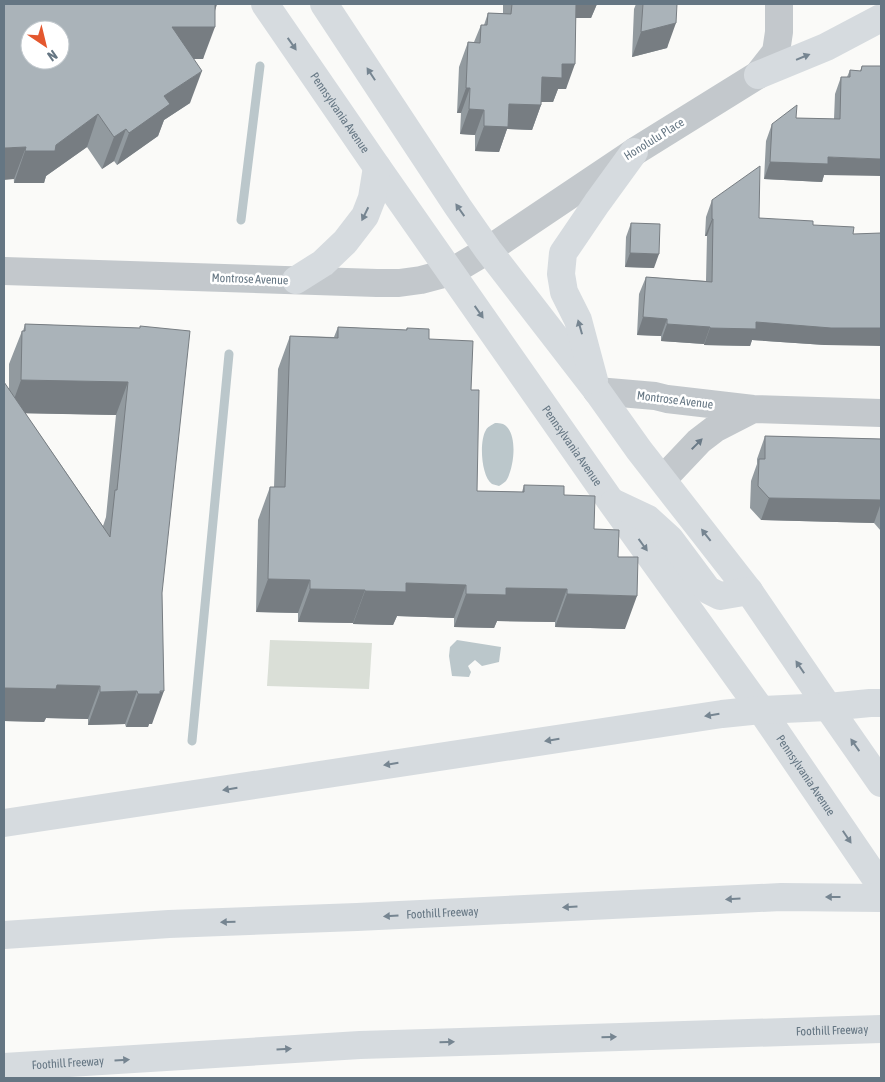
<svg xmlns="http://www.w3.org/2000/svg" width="885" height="1082" viewBox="0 0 885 1082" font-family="'Asap Condensed',sans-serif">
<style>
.green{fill:#dadfd7}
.water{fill:#bbc7cb}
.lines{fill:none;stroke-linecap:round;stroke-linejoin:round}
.stream{stroke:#bbc7cb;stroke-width:9}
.minor{stroke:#c3c8cc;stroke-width:28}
.major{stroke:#d6dbdf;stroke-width:28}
.highway{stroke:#d6dbdf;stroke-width:28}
.wall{fill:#929a9f;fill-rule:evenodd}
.shaded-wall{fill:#777d82}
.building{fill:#aab3b9;stroke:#777d82;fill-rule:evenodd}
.oneway{fill:#768591}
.oneway2{fill:#6a7a87}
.labels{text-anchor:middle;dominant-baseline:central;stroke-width:5;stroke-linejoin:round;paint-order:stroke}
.street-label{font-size:12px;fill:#657683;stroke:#fff}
</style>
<rect width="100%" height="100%" fill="#fafaf8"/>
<!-- green -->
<path class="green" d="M270,640L372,643L369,689L267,686Z"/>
<!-- water -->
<path class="water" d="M495,423C498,423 500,423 503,424C519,432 514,469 506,481C504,483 502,484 499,486C497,485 494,485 492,484C481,476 479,441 486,430C487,427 492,425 495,423Z
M457,640L501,647L499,662L482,666L475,660L468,666L471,672L469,677L452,676L449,656L450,647Z"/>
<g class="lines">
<!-- stream -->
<path class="stream" d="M241,220L260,66
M192,741L229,354"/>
<!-- minor -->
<path class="minor" d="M4,271L377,283H399L421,280L451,272L488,250L634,152L758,75L776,52L779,32V4
M597,391L655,396L667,399L753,409L881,413
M663,479L699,441L716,428L753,409"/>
<!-- major -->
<g class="major">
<path id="s1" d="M265,4L377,167L612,503L761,710L881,886"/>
<path d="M324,4L458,207L488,250L597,391L639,450L749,591L828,707L881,783"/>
<path d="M758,75L826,47L881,18"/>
<path d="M296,280L323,263L345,242L365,216L372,198L377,167"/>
<path d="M594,380L578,320L564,292L561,274L563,253L597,203L634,152"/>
<path d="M614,503L648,519L670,539L708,590L720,596L749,591"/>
</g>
<!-- highway -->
<g class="highway">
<path d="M4,823L722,714L761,710L828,707L870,703H881"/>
<path id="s2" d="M4,935L169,924L357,917L781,897L881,898"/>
<path id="s3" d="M4,1067L360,1045L881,1029"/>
</g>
</g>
<!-- wall -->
<path class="wall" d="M4,4H217L215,11L203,59H194L190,103L164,120L158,136L117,165L114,161L102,169L87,147L46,176L44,183H14Z
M503,4H597L591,18H576L566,89H558L553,102H541V105L532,130L507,129L499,152L475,151V135L460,134L461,113H457L459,67L468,42H474L481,25H484L488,13H503Z
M636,4H677L667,48L632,57L634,9Z
M862,66H881L824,175L822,182L764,179L766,141L772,124L796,118L834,119L835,94L841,77H847L850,70L860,71Z
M712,200L759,218L813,225L825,345L752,340L750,346L704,345V344L661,341V336L637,335L639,294L646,277L706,281L707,236H705L706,217Z
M631,223L654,268L625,267L626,237Z
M25,324L140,328V326L162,593L152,724H149L148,727H126L125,724L88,725V719L46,718L44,722L4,721V382L9,390V364L22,331H23ZM25,413L116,415L106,517L103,526Z
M338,327L406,330L407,328L429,339L471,390L477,491L522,492L524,485L564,495L618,557L625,629L555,627V622L497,621L494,628L454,627V618L397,616L393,625L353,624V623L298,622V613L256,612L258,520L270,487H274L278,369L290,336L334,337Z
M765,436L881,439V531L874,523L761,520L750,508L751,481L757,464V459Z"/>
<!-- shaded-wall -->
<path class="shaded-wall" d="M214,4H217L209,27H215L203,59H160L172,27Z
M573,4H597L591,18H568Z
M676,23L667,48L632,57L641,32Z
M562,64H575L566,89H558L553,102H533L542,77Z
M202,71L190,103L164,120L158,136L117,165L129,133L164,96Z
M466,88H470L461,113H457Z
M509,104L541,105L532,130L507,129L499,152L475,151L484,126Z
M469,109L484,110L475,135L460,134Z
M98,114L87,147L46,176L44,183H14L25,151L56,145Z
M126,129L114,161L102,169L114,137Z
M26,147L14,179L4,180V148Z
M828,157L881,159V176L824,175L822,182L764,179L770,162Z
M712,219H713L707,236H705Z
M630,253L659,254L654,268L625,267Z
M643,317L667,319L661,336L637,335Z
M756,322L881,328V346L825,345L752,340L750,346L704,345L710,328Z
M667,324L710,327L704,344L661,341Z
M21,380L128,382L116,415L9,413Z
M769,498L881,500V503L874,523L761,520Z
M268,579L310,580L298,613L256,612Z
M406,583L466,585L454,618L397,616L393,625L353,624L365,591Z
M506,588L567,589L555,622L497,621L494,628L454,627L466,594Z
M310,589L365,590L353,623L298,622Z
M567,594L637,596L625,629L555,627Z
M57,685L100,686L88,719L46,718L44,722L4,721V688Z
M137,691L125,724L88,725L100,692Z
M164,691L152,724H149L148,727H126L138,694Z"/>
<!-- building -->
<path class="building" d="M4,4H215V27H172L202,71L164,96L170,104L129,133L126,129L114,137L98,114L56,145L55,151H25L26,147L4,148ZM30,30H60V60H30Z
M512,4H576L575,64H562V78L542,77L541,105L509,104L508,127L484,126V110L469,109L470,88H466L468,42L480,43L481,25H487L488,13L511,14Z
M643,4H677L676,23L641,32Z
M862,66H881V159L828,157V164L770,162L772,124L797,105L796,118L840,119L841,77H850V70L861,71Z
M760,166L759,218L813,221V225L854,227L853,234L881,233V328H831L756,322V329L710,328V327L667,324V319L643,317L646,277L712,282L713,219H712V200Z
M631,223L660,224L659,254L630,253Z
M25,324L140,328V326L190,331L162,593L164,691H160V694H138L137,691L100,692V686L57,685L56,689L4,688V698V382L110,537L115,490H117L128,382L21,380L22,331H25Z
M338,327L407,330V328L429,329V339L473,341L471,390H479L477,491L524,492V485L564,486V495L595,496L594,529L619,530L618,557H638L637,596L567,594V589L506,588V595L466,594V585L406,583V592L365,591V590L310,589V580L268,579L270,487H285L290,336L338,338Z
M765,436L881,439V500L769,498L758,486L759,459H765Z"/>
<!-- one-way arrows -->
<defs><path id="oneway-solid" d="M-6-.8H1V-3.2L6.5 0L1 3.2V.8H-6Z" transform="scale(1.25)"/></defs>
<g class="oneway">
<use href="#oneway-solid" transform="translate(292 44) rotate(55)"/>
<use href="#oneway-solid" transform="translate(803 57) rotate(-22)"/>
<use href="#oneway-solid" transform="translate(371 74) rotate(-123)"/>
<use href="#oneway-solid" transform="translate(460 210) rotate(-125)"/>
<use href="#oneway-solid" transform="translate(365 214) rotate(116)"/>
<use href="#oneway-solid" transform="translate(479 312) rotate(55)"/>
<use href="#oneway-solid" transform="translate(580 327) rotate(-106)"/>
<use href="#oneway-solid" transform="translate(706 535) rotate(-128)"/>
<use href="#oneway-solid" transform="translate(643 545) rotate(54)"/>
<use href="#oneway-solid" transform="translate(800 667) rotate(-124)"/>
<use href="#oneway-solid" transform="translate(712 715) rotate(171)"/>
<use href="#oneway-solid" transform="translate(552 740) rotate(171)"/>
<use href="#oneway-solid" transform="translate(855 745) rotate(-125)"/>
<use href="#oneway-solid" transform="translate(391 764) rotate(171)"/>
<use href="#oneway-solid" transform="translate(230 789) rotate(171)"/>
<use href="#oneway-solid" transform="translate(847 837) rotate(56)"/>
<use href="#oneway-solid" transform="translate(833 897) rotate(-180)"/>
<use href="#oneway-solid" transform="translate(733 899) rotate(177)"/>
<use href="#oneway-solid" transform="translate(570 907) rotate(177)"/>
<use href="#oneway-solid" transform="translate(391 916) rotate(177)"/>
<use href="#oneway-solid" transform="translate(228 922) rotate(178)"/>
<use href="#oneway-solid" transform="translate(609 1037) rotate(-2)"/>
<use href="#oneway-solid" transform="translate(447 1042) rotate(-2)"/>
<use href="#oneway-solid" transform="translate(284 1049) rotate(-4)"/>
<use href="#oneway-solid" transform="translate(122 1060) rotate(-4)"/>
</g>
<use class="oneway2" href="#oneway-solid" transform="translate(697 444) rotate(-45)"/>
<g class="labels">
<!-- street labels -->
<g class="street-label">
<text stroke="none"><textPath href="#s1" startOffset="132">Pennsylvania Avenue</textPath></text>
<text transform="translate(654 139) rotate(-32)">Honolulu Place</text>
<text transform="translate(250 279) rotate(2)">Montrose Avenue</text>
<text transform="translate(675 400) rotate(7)">Montrose Avenue</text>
<text stroke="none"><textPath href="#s1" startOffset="538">Pennsylvania Avenue</textPath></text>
<text stroke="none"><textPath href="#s1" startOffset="942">Pennsylvania Avenue</textPath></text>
<text stroke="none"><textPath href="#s2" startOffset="439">Foothill Freeway</textPath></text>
<text stroke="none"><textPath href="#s3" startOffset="829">Foothill Freeway</textPath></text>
<text stroke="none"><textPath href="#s3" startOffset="64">Foothill Freeway</textPath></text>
</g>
</g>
<!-- border -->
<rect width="885" height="1082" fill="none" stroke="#657683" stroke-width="10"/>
<!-- north arrow -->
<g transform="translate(45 45) rotate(145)"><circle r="24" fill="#ffffff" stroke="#c1c8cd"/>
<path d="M0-4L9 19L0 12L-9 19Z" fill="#e4572e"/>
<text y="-8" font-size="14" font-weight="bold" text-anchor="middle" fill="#657683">N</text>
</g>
</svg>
